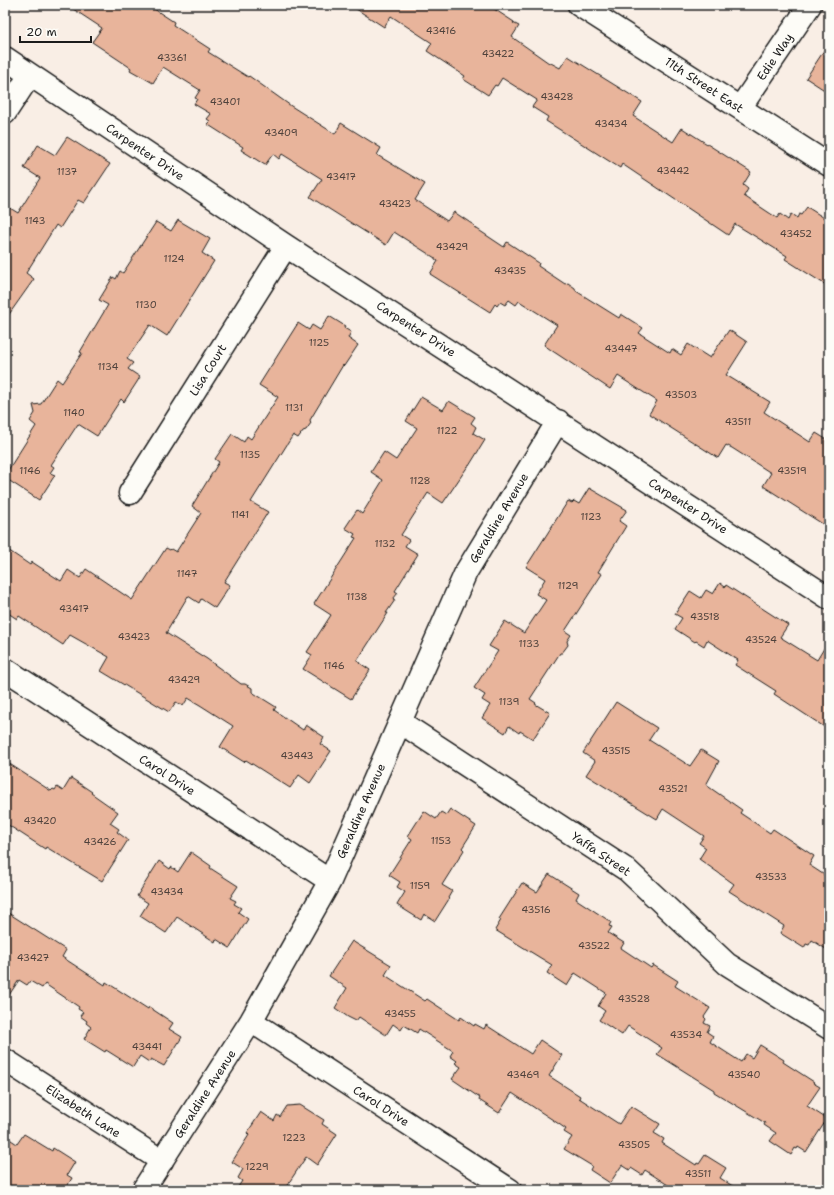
<svg xmlns="http://www.w3.org/2000/svg" width="834" height="1195" viewBox="0 0 834 1195" font-family="'Shantell Sans',sans-serif">
<style>
.building{fill:#e8b49b;stroke:#1c1c1c}
.lines{fill:none;stroke-linecap:round;stroke-linejoin:round}
.street-casing{stroke:#1c1c1c;stroke-width:25}
.street{stroke:#fdfcf7;stroke-width:22}
.labels{text-anchor:middle;dominant-baseline:central;stroke-width:3;stroke-linejoin:round;paint-order:stroke}
.number-label{font-size:10px;fill:#4f423c}
.street-label{font-size:12px;fill:#1c1c1c;stroke:#fdfcf7}
</style>
<rect width="100%" height="100%" fill="#f9eee5"/>
<filter id="ink" filterUnits="userSpaceOnUse"><feTurbulence type="fractalNoise" baseFrequency=".025" numOctaves="2"/><feDisplacementMap in="SourceGraphic" scale="8" xChannelSelector="R" yChannelSelector="G"/><feConvolveMatrix kernelMatrix="1 2 1 2 8 2 1 2 1" color-interpolation-filters="sRGB"/></filter>
<g filter="url(#ink)">
<!-- building -->
<path class="building" d="M67,5H148L174,22L173,25L210,49L208,52L248,77L249,76L291,106L335,134L341,123L381,148L377,155L425,184L415,200L447,221L454,212L475,226L474,227L504,247L507,242L539,263L538,266L565,284L568,283L575,288L576,291L619,318L621,314L643,328L639,333L670,353L672,349L681,355L688,344L710,358L729,330L747,342L726,375L770,402L764,412L810,442L816,433L829,441V528L763,486L771,473L732,448L726,445L718,458L649,414L657,401L618,376L610,389L551,350L544,345L557,325L519,301L516,305L509,300L505,305L500,302L497,306L495,304L490,312L430,274L438,261L435,259V258L394,232L386,245L310,197L322,179L282,154L279,159L273,154L265,165L241,150L243,147L207,124L210,121L207,119L211,114L194,104L197,99L195,98L200,90L163,67L153,83L130,70L131,68L92,42L102,28Z
M350,5H488L514,22L513,23L519,26L512,37L549,63V62L560,68L568,56L642,102L633,116L673,142L682,128L751,172L743,185L748,189L744,196L777,218L780,214L788,220L791,214L797,218L799,214L801,215L807,207L829,221V287L785,259L787,256L735,224L728,235L622,164L620,168L546,121L548,117L532,107L537,100L502,78L497,86L495,85L488,95L463,79L465,76L427,51L432,43L391,16L384,27Z
M829,43V93L806,78Z
M67,137L110,164L84,203L78,200L60,228L56,225L26,273L34,279L5,320V205L18,213L40,178L24,168L38,145L55,155Z
M178,220L210,239L202,253L214,261L167,336L150,325L127,359L133,363L128,369L140,377L137,382L124,402L121,399L97,436L78,424L51,465L54,467L50,473L55,475L39,500L5,478V475L36,426L30,421L35,413L33,405L41,404L57,379L62,383L82,353L80,352L108,305L99,300L113,277L116,279L120,271L123,273L156,222L171,231Z
M329,316L345,326L344,328L351,332L348,338L358,345L344,366L343,365L310,420L311,423L306,430L303,431L298,438L293,435L251,502L268,512L224,582L230,585L215,608L201,599L199,603L188,596L166,633L207,659L241,684H245L252,688V692L276,707L274,710L303,730L306,725L324,737L320,744L331,751L310,783L299,775L290,788L246,760L244,762L220,747L233,726L200,705L188,698L183,706L176,702L169,712L101,671L109,657L70,635L63,645L19,616L17,619L5,611V548L30,565L32,562L61,581L68,570L80,578L86,569L132,600L166,548L170,550L171,549L176,552L201,513L192,506L219,462L215,459L232,434L244,442L247,436L251,439L278,397L259,385L298,323L309,330L312,325L320,330Z
M421,397L443,410L449,401L475,417L471,423L476,427L473,433L485,440L469,466H468L443,503L428,493L401,535L409,540L405,546L418,554L395,591L398,593L393,599L395,600L386,613H388L357,661L370,670L351,699L303,669L312,655L307,652L331,615L314,604L356,538L353,537L355,534L345,528L357,510L362,514L383,480L371,472L384,452L396,460L417,428L406,421Z
M589,488L627,510L619,521L626,526L598,572L602,574L565,631L571,635L567,641L568,645L562,653H560L530,699L536,703L535,704L550,713L533,739L520,731L519,733L509,726L505,733L482,718L490,705L482,700L485,695L474,688L498,651L489,646L505,621L524,633L546,600L536,594L545,579L526,567L568,501L572,503L574,501L579,504Z
M720,583L725,587L726,585L788,625L780,637L817,660L829,640V730L774,694L776,691L735,665L738,660L707,640L704,646L696,641L695,642L675,629L682,618L675,614L690,591L701,598L706,590L713,594Z
M616,702L657,728L649,740L690,766L701,750L719,761L706,785L742,810L740,813L770,833L773,829L814,856L809,865L829,878V951L812,940L809,945L806,944L804,948L780,933L784,926L729,891L734,884L699,859L706,848L699,843L704,836L663,809L657,819L586,775L595,761L583,753Z
M5,761L51,791L53,789L55,790L57,787L63,791L71,778L92,792L91,793L118,812L110,823L119,829L117,832L128,840L102,881L46,847L45,849L5,823Z
M450,809L476,826L462,848L464,850L442,885L452,891L448,898L449,899L435,921L424,914L421,920L397,905L405,892L397,887L400,882L389,875L412,839L408,836L424,811L436,819L441,812L446,815Z
M191,852L211,866L210,868L238,886L230,898L236,901L234,904L241,908L238,912L248,919L230,948L216,939L215,942L177,917L166,933L140,916L148,903L137,896L159,861L170,869L171,867L178,872Z
M549,874L579,893L576,899L611,922L609,926L612,927L608,933L624,943L621,948L651,968L653,965L678,981L675,986L710,1008L704,1017L706,1019L704,1023L710,1026L707,1032L713,1036L710,1042L741,1062L746,1054L752,1058L760,1045L784,1060L783,1062L814,1082L813,1083L820,1087L807,1106L827,1119L806,1152L798,1147L797,1149L795,1148L791,1155L770,1141L776,1133L764,1125L765,1123L714,1092V1090L657,1054L662,1048L628,1026L622,1035L599,1020L605,1011L598,1006L606,993L575,973L567,986L547,973L552,965L495,930L501,920L499,919L522,883L537,892Z
M5,911L66,950L62,957L105,985L106,982L148,1009L149,1007L173,1023L169,1029L182,1037L164,1066L151,1059L149,1062L140,1056L133,1067L106,1050L105,1052L84,1039L91,1027L86,1023L87,1021L80,1016L83,1012L78,1009L79,1007L45,984L42,988L30,981L27,985L19,980L5,1001Z
M352,941L391,965L385,975L425,1001L427,999L459,1020L461,1017L474,1026L475,1024L484,1029L486,1025L531,1054L540,1040L562,1055L549,1076L580,1096L579,1098L619,1124L631,1106L660,1124L654,1133L664,1139L662,1143L696,1165L697,1163L699,1164L705,1155L726,1168L720,1178L739,1190H670L668,1185L645,1170L642,1175L631,1168L630,1170L622,1165L610,1183L590,1170L592,1166L564,1149L572,1137L564,1132L566,1129L553,1120L512,1093L499,1113L479,1100L480,1098L452,1079L461,1067L455,1063L457,1061L450,1056L453,1051L419,1029L417,1033L404,1025L401,1030L393,1024L386,1035L359,1017L356,1021L348,1017L335,1008L347,988L329,976Z
M300,1105L324,1120L322,1124L337,1134L317,1165L306,1157L284,1190H236L242,1181L238,1178L243,1169L232,1162L249,1135L247,1133L261,1112L274,1121L277,1115L280,1117L287,1106Z
M24,1134L52,1151L53,1148L75,1162L67,1175L72,1178L65,1190H5V1136L17,1144Z"/>
<g class="lines">
<!-- street casing -->
<g class="street-casing">
<path id="street" d="M579,5L829,165
M5,58L286,246L829,598
M740,108L810,5
M5,113L30,75
M130,493L286,246
M5,669L330,881
M400,722L627,870L727,964L829,1028
M251,1021L510,1190
M5,1060L162,1161
M143,1190L251,1021L330,881L466,572L558,421"/>
</g>
<!-- street -->
<use href="#street" class="street"/>
</g>
</g>
<g class="labels">
<!-- number labels -->
<g class="number-label">
<text x="441" y="30">43416</text>
<text x="498" y="53">43422</text>
<text x="172" y="57">43361</text>
<text x="557" y="96">43428</text>
<text x="225" y="101">43401</text>
<text x="611" y="123">43434</text>
<text x="281" y="132">43409</text>
<text x="673" y="170">43442</text>
<text x="67" y="171">1137</text>
<text x="341" y="176">43417</text>
<text x="395" y="203">43423</text>
<text x="35" y="220">1143</text>
<text x="796" y="233">43452</text>
<text x="452" y="246">43429</text>
<text x="174" y="258">1124</text>
<text x="510" y="270">43435</text>
<text x="146" y="304">1130</text>
<text x="319" y="342">1125</text>
<text x="621" y="348">43447</text>
<text x="108" y="366">1134</text>
<text x="681" y="394">43503</text>
<text x="294" y="407">1131</text>
<text x="74" y="412">1140</text>
<text x="738" y="421">43511</text>
<text x="447" y="430">1122</text>
<text x="250" y="454">1135</text>
<text x="30" y="470">1146</text>
<text x="792" y="470">43519</text>
<text x="420" y="480">1128</text>
<text x="240" y="514">1141</text>
<text x="591" y="516">1123</text>
<text x="385" y="543">1132</text>
<text x="187" y="573">1147</text>
<text x="568" y="585">1129</text>
<text x="357" y="596">1138</text>
<text x="74" y="608">43417</text>
<text x="705" y="616">43518</text>
<text x="134" y="636">43423</text>
<text x="761" y="639">43524</text>
<text x="529" y="643">1133</text>
<text x="334" y="665">1146</text>
<text x="184" y="679">43429</text>
<text x="509" y="701">1139</text>
<text x="616" y="750">43515</text>
<text x="297" y="755">43443</text>
<text x="673" y="788">43521</text>
<text x="40" y="820">43420</text>
<text x="441" y="840">1153</text>
<text x="100" y="841">43426</text>
<text x="771" y="876">43533</text>
<text x="420" y="885">1159</text>
<text x="167" y="891">43434</text>
<text x="536" y="909">43516</text>
<text x="594" y="945">43522</text>
<text x="33" y="957">43427</text>
<text x="634" y="998">43528</text>
<text x="400" y="1013">43455</text>
<text x="686" y="1034">43534</text>
<text x="147" y="1046">43441</text>
<text x="523" y="1074">43469</text>
<text x="744" y="1074">43540</text>
<text x="294" y="1137">1223</text>
<text x="634" y="1144">43505</text>
<text x="257" y="1166">1229</text>
<text x="698" y="1173">43511</text>
</g>
<!-- street labels -->
<g class="street-label">
<text transform="translate(775 57) rotate(-56)">Edie Way</text>
<text transform="translate(704 85) rotate(33)">11th Street East</text>
<text transform="translate(145 152) rotate(34)">Carpenter Drive</text>
<text transform="translate(416 329) rotate(33)">Carpenter Drive</text>
<text transform="translate(208 370) rotate(-58)">Lisa Court</text>
<text transform="translate(688 506) rotate(33)">Carpenter Drive</text>
<text transform="translate(499 518) rotate(-59)">Geraldine Avenue</text>
<text transform="translate(167 775) rotate(33)">Carol Drive</text>
<text transform="translate(361 811) rotate(-66)">Geraldine Avenue</text>
<text transform="translate(601 854) rotate(34)">Yaffa Street</text>
<text transform="translate(205 1094) rotate(-57)">Geraldine Avenue</text>
<text transform="translate(381 1106) rotate(33)">Carol Drive</text>
<text transform="translate(83 1111) rotate(33)">Elizabeth Lane</text>
</g>
</g>
<!-- margin -->
<rect width="834" height="1195" fill="none" stroke="#fdfcf7" stroke-width="20"/>
<rect x="10" y="10" width="814" height="1175" fill="none" stroke="#1c1c1c" stroke-width="1.5" filter="url(#ink)"/>
<!-- scale -->
<path d="M20 36v6h71v-6" fill="none" stroke="#1c1c1c" stroke-width="2"/>
<text x="26" y="36" font-size="12" fill="#1c1c1c" stroke="#fdfcf7" stroke-width="3" paint-order="stroke">20 m</text>
</svg>
